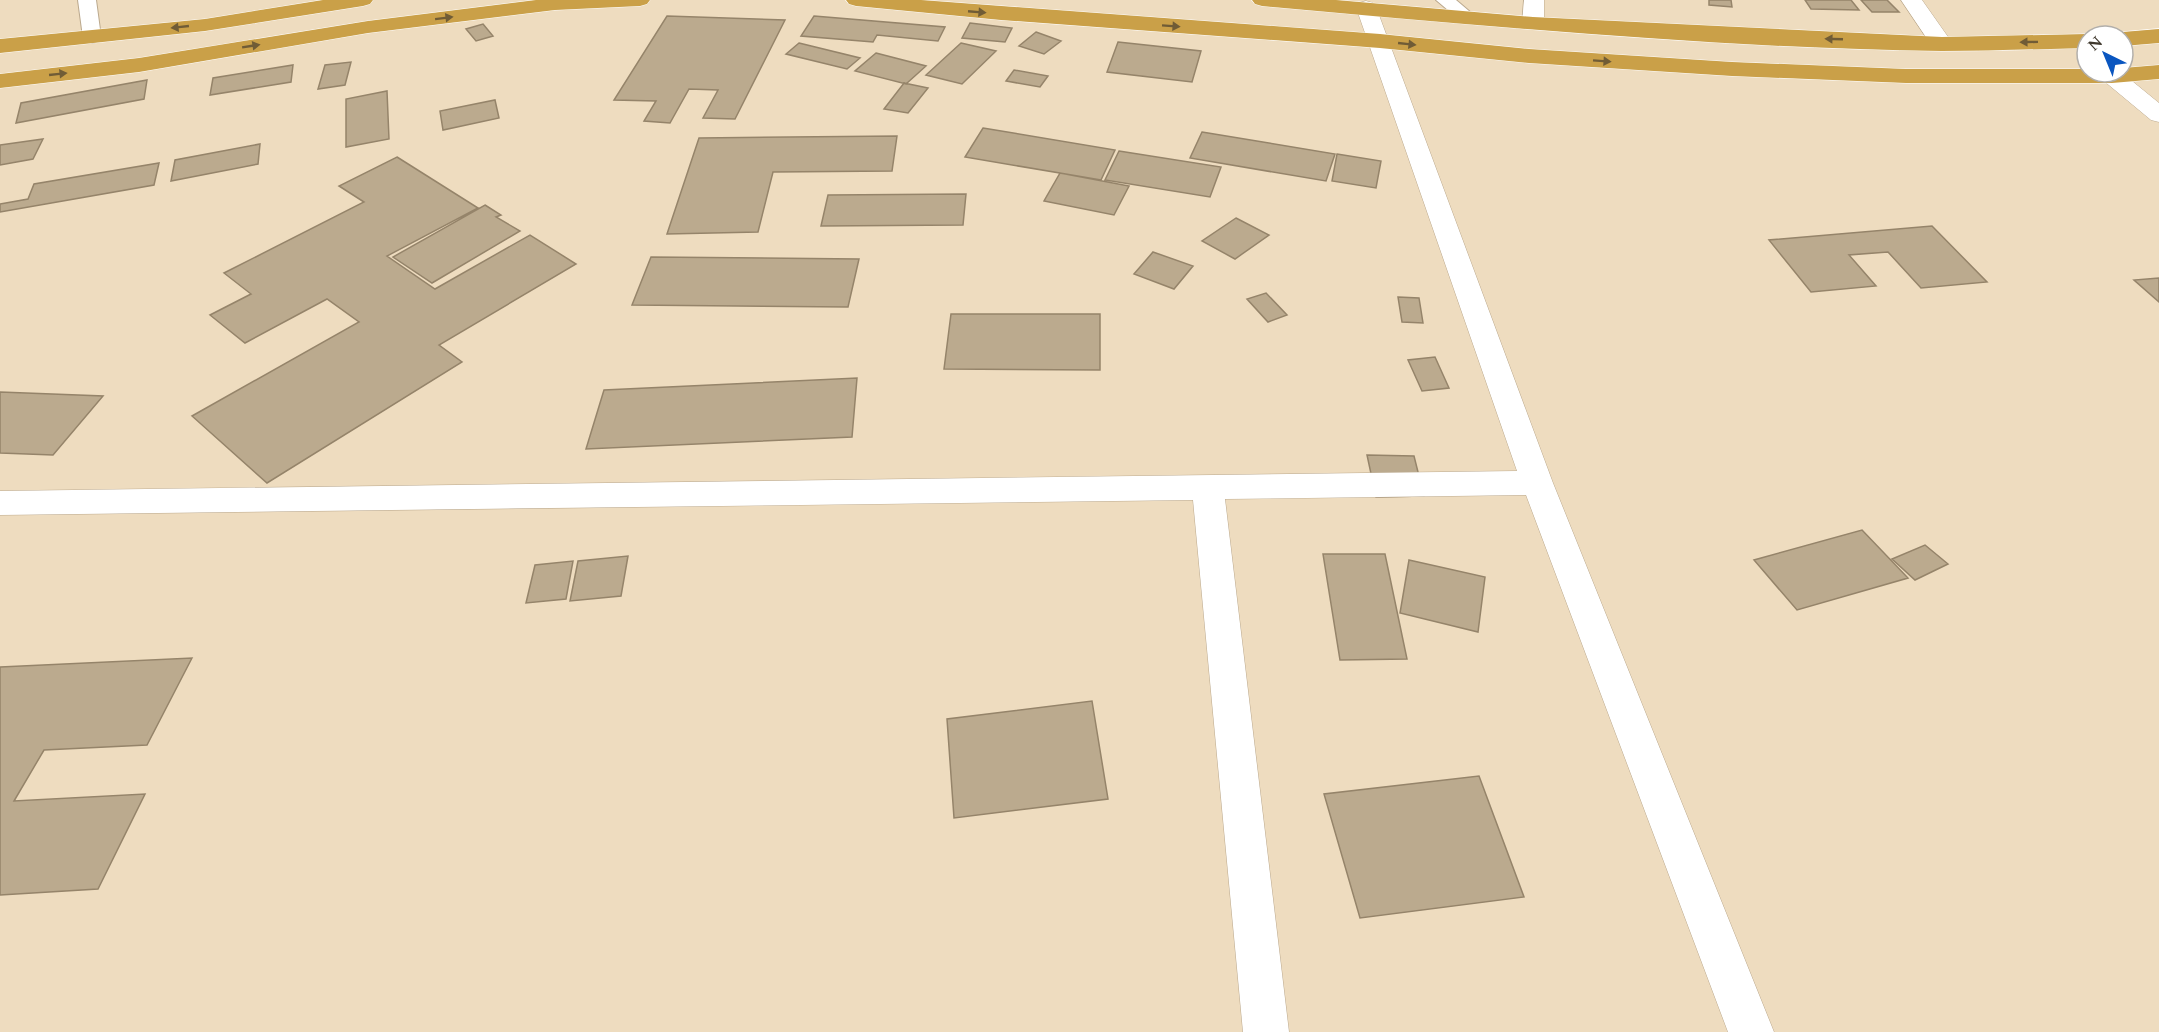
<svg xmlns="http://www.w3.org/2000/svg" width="2159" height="1032" viewBox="0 0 2159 1032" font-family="Spectral,serif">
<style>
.building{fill:#bbaa8e;stroke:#95846a;stroke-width:1.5}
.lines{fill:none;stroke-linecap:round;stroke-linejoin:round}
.service-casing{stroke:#bba98e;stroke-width:2}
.minor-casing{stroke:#bba98e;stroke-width:1}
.trunk-casing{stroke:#fff;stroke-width:1}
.service{fill:#fff;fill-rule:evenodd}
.minor{fill:#fff;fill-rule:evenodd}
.trunk{fill:#caa048;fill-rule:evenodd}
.oneway{fill:#705c36}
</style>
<rect width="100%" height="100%" fill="#eedcbf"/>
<!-- building -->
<path class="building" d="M1709,0H1731L1732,7L1709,5Z
M1805,0H1851L1859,10L1811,9Z
M1861,0H1887L1899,12H1872Z
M667,16L785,20L735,119L703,118L718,90L689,89L670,123L644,121L656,101L614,100Z
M814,16L945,27L938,41L877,35L873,42L801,36Z
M970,23L1012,28L1005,42L962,38Z
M483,24L493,36L476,41L466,29Z
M1036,32L1061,41L1044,54L1019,46Z
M1118,42L1201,51L1192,82L1107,72Z
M799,43L860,58L847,69L786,54Z
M961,43L996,51L962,84L926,75Z
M876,53L926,66L906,84L855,71Z
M351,62L345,85L318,89L325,65Z
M293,65L291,82L210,95L213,78Z
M1014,70L1048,76L1040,87L1006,81Z
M147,80L144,99L16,123L21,103Z
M904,83L928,88L908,113L884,109Z
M387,91L389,139L346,147V99Z
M495,100L499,118L443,130L440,111Z
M983,128L1115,150L1101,180L965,157Z
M1202,132L1335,154L1326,181L1190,158Z
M897,136L892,171L773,172L758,232L667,234L699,138Z
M43,139L33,159L0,165V145Z
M260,144L258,164L171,181L175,160Z
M1119,151L1221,167L1210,197L1105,180Z
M1337,154L1381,161L1376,188L1332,181Z
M397,157L478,208L387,256L435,289L530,235L576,264L439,345L462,362L267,483L192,416L359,322L327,299L245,343L210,315L251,294L224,273L364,202L339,186Z
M159,163L154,185L0,212V204L28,199L34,184Z
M1060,173L1129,186L1114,215L1044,201Z
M966,194L963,225L821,226L828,195Z
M485,205L501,215L496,217L520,231L432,283L393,257Z
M1236,218L1269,235L1235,259L1202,241Z
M1932,226L1987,282L1921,288L1888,252L1849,255L1876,286L1811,292L1769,240Z
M1153,252L1193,266L1174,289L1134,274Z
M651,257L859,259L848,307L632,305Z
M2159,278V302L2134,280Z
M1266,293L1287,315L1268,322L1247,299Z
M1398,297L1419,298L1423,323L1402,322Z
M951,314H1100V370L944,369Z
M1435,357L1449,388L1422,391L1408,360Z
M857,378L852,437L586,449L604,390Z
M0,392L103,396L53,455L0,453Z
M1367,455L1414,456L1424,496L1376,497Z
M1862,530L1908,578L1797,610L1754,560Z
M1925,545L1948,564L1915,580L1892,559Z
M1323,554H1385L1407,659L1340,660Z
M628,556L621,596L570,601L578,561Z
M1409,560L1485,577L1478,632L1400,613Z
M573,561L566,599L526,603L535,565Z
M192,658L147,745L44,750L14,801L145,794L98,889L0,895V667Z
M1092,701L1108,799L954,818L947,719Z
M1479,776L1524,897L1360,918L1324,794Z"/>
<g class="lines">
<!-- service casing -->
<g class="service-casing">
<path id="service" d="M78,0H96L101,37L99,41L92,43L83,37Z
M1436,0H1456L1476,17L1473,21H1461Z"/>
</g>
<!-- minor casing -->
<g class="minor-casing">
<path id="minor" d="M1524,0H1544V23L1541,28H1525L1522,23Z
M1901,0H1922L1953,44L1950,49H1934Z
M1366,1L1373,3L1376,7L1553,483L1774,1032H1728L1526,495L1225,499L1289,1032H1243L1193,500L0,515V491L1517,471L1356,7L1359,3Z
M2103,72H2121L2159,103V122L2151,120L2104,81L2101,76Z"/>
</g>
<!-- trunk casing -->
<g class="trunk-casing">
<path id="trunk" d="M323,0H373L370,4L363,6L205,31L0,53V39L205,19Z
M536,0H650L647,4L640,6L555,10L368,33L139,72L0,88V74L139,58L368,21Z
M846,0H921L1380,34L1529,49L1732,62L1906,69H2087V72H2123V68L2159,65V79L2112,83H1906L1732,76L1529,63L1380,48L1001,20L856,6L849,4Z
M1252,0H1336L1533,17L1942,37L2087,34L2093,36H2087V48C2039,49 1990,51 1942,51C1715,48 1488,26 1262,6L1255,4Z
M2159,29V43L2123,46V36H2114L2123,32Z"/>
</g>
<!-- service -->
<use href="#service" class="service"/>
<!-- minor -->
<use href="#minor" class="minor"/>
<!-- trunk -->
<use href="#trunk" class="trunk"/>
</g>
<!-- one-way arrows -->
<defs><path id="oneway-solid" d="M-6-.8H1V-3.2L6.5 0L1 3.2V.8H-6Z" transform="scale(1.5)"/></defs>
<g class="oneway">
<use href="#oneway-solid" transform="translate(977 12) rotate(5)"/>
<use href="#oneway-solid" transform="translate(444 18) rotate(-7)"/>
<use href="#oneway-solid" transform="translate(1171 26) rotate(4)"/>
<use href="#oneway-solid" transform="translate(180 27) rotate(174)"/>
<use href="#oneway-solid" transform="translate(1834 39) rotate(-178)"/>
<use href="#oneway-solid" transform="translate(2029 42) rotate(179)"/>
<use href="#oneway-solid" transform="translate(1407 44) rotate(6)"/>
<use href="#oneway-solid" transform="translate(251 46) rotate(-9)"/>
<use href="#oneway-solid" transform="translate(1602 61) rotate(4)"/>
<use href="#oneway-solid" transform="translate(58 74) rotate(-6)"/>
</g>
<!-- north arrow -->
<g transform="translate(2105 54) rotate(317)"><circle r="28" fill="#ffffff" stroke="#b2afab" stroke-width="1.5"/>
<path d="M0-4.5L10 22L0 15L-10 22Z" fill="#0a56c0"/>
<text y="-9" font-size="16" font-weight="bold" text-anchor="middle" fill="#3f382d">N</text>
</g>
</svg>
